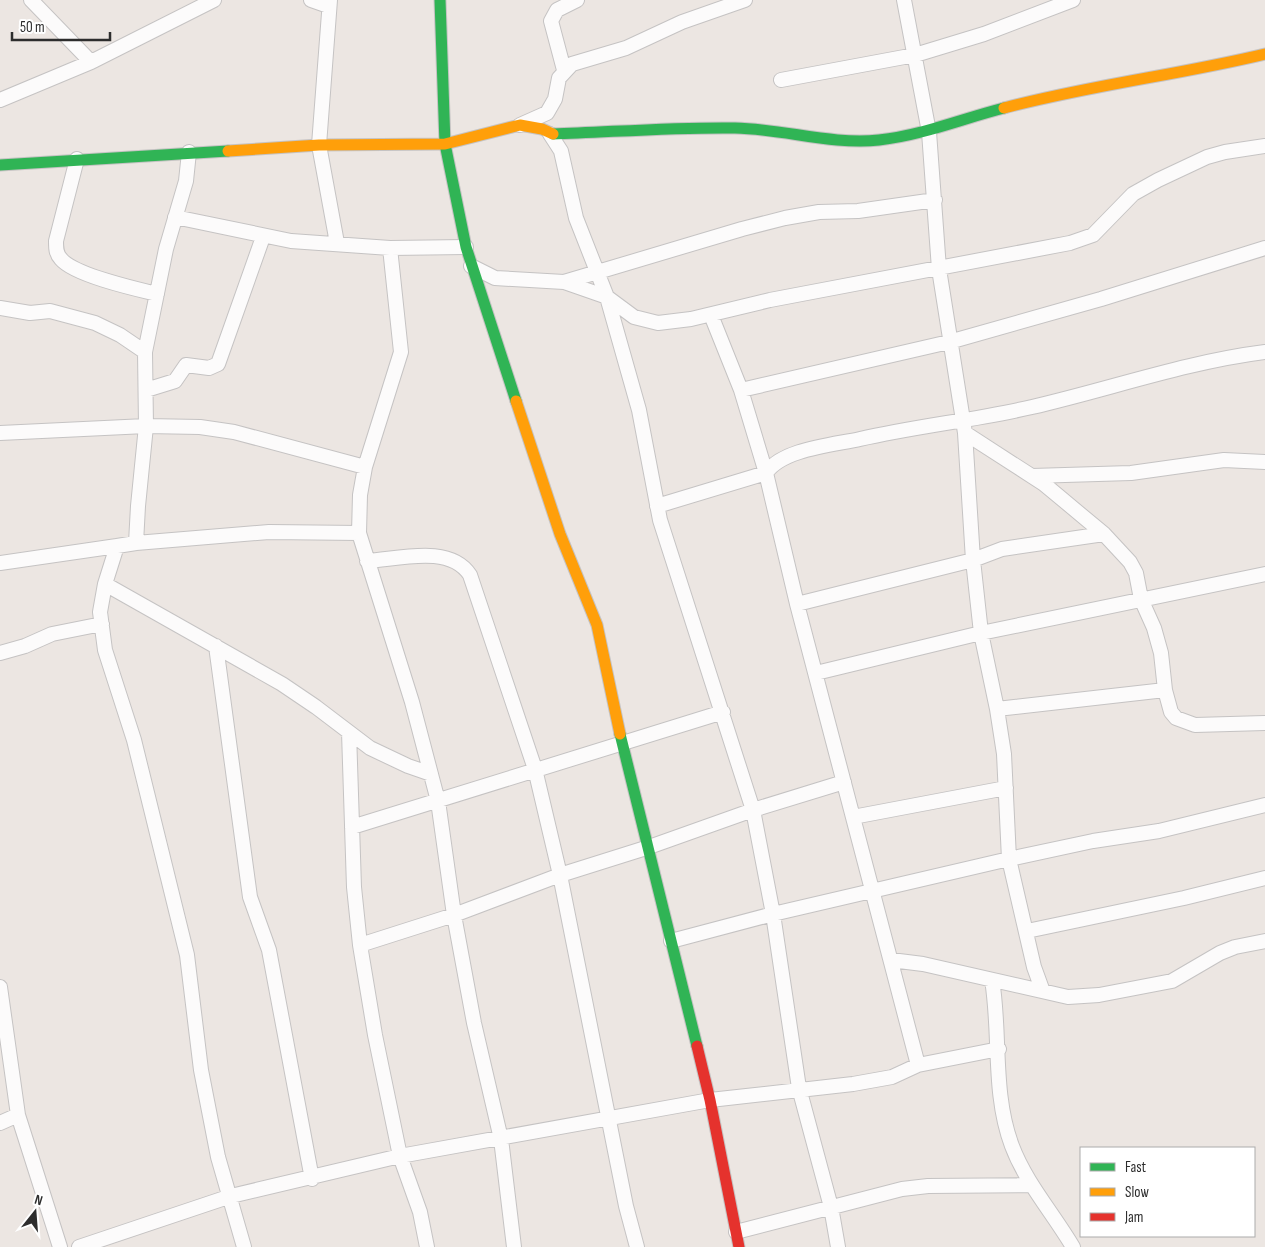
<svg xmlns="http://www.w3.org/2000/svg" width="1265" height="1247" viewBox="0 0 1265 1247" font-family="'Sofia Sans Condensed',sans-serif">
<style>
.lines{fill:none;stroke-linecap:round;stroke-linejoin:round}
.street-casing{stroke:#c5c3c3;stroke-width:16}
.fast-casing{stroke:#c5c3c3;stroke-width:13}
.slow-casing{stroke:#c5c3c3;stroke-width:13}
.jam-casing{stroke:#c5c3c3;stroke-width:13}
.street{stroke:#fcfbfb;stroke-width:14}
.fast{stroke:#30b455;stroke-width:11}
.slow{stroke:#ff9f0a;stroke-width:11}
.jam{stroke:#e5322d;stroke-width:11}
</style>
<rect width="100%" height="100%" fill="#ece6e2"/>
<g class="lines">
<!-- street casing -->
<g class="street-casing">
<path id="street" d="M31,0L91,62
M311,0L328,6
M330,0L319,145L337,243
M904,0L929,132L939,269L965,433L1044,484L1104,534L1130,562L1136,573L1141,599L1154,628L1161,653L1165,690L1171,712L1176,718L1195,725L1265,723
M564,70L551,21L557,10L577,0
M781,80L915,55L984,34L1073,0
M0,100L91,62L214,0
M520,125L547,113L555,99L559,78L572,64L626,48L682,22L745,0
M550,134L561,151L576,218L607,297L639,410L660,520L753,810L773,914L799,1088L831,1207L838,1247
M189,152L186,181L166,249L145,352L146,426L138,506L136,543L117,546L105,584L100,612L105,650L134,740L187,955L201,1070L218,1157L244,1247
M77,159L56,241C56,248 56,254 61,259C74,275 136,289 157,294
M175,217L291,241L390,248L466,247
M390,248L401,352L365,467L360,495L359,533L412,702L438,801L454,915L474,1023L501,1139L514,1247
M471,266L495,278L564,282L607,297L634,317L658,323L691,319L770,300L1070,243L1093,235L1133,194L1158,180L1207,157L1225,152L1265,146
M564,282L742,229L785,218L819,212L858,211L935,200
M0,308L30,313L50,311L95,323L120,335L145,352
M711,315L741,390L766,473L797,604L918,1065
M146,390L175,381L186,365L209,368L218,364L263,237
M741,390L949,342L1101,299L1265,248
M0,433L146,426L200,427L234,432L365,467
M965,433L973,560L981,633L997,709L1004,754L1009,859L1034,967L1042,989
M1032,476L1131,473L1224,460L1265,462
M657,506L766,473C782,449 833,445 860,439C917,426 976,420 1032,407C1110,389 1186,362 1265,352
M136,543L269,532L359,533
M367,561C399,559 450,544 470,575L535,769L560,875L626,1206L637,1247
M0,563L117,546
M105,584L282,684L316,707L370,748L408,766L431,774
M797,604L973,560L1002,549L1104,534
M216,646L250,897L269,950L312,1179
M0,653L25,646L52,634L102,624
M816,673L981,633L1265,574
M997,709L1165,690
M349,732L354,887L360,945L375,1035L400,1156L420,1212L427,1247
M853,817L1006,788
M352,827L723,712
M1027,931L1184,898L1265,878
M671,941L773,914L1009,859L1093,841L1159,831L1265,805
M360,945L454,915L560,875L649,847L753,810L844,782
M891,960L923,964L1068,997L1099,995L1172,981L1220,953L1235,947L1265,941
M992,980C1001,1034 992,1093 1012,1146C1026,1183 1053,1213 1073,1247
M0,987L18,1115L60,1247
M0,1123L18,1115
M736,1232L902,1189L928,1186L1031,1185
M79,1247L231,1196L400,1156L710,1100L853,1084L892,1077L918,1065L999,1049"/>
</g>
<!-- fast casing -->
<g class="fast-casing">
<path id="fast" d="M440,0L445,144L466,247L516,401
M553,134C613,132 675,127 735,128C784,129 831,145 879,140C923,135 961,119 1004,108
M0,165L228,151
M620,734L697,1046"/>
</g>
<!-- slow casing -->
<g class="slow-casing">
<path id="slow" d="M1004,108C1090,85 1178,75 1265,54
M228,151L319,145L445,144L520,125L542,129L553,134
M516,401L560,534L597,625L620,734"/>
</g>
<!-- jam casing -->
<g class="jam-casing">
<path id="jam" d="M697,1046L710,1100L739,1247"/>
</g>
<!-- street -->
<use href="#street" class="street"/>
<!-- fast -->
<use href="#fast" class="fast"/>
<!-- slow -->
<use href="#slow" class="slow"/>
<!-- jam -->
<use href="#jam" class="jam"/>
</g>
<!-- legend -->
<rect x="1080" y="1147" width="175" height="90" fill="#ffffff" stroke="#ababab"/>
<rect x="1090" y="1163" width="25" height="8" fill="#30b455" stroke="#ababab"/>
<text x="1125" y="1172" font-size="15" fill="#2d2d2d">Fast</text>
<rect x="1090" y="1188" width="25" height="8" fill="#ff9f0a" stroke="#ababab"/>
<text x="1125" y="1197" font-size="15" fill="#2d2d2d">Slow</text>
<rect x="1090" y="1213" width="25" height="8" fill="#e5322d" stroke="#ababab"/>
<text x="1125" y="1222" font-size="15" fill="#2d2d2d">Jam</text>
<!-- north arrow -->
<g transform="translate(35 1212) rotate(17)" stroke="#ffffff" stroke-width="4" paint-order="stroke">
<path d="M0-4L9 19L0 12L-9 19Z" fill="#2d2d2d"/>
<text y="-8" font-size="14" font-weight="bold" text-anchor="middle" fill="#2d2d2d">N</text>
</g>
<!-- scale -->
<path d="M12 32v8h98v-8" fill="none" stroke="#2d2d2d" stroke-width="2.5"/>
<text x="20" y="32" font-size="15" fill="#2d2d2d" stroke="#ffffff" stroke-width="4" paint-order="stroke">50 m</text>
</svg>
